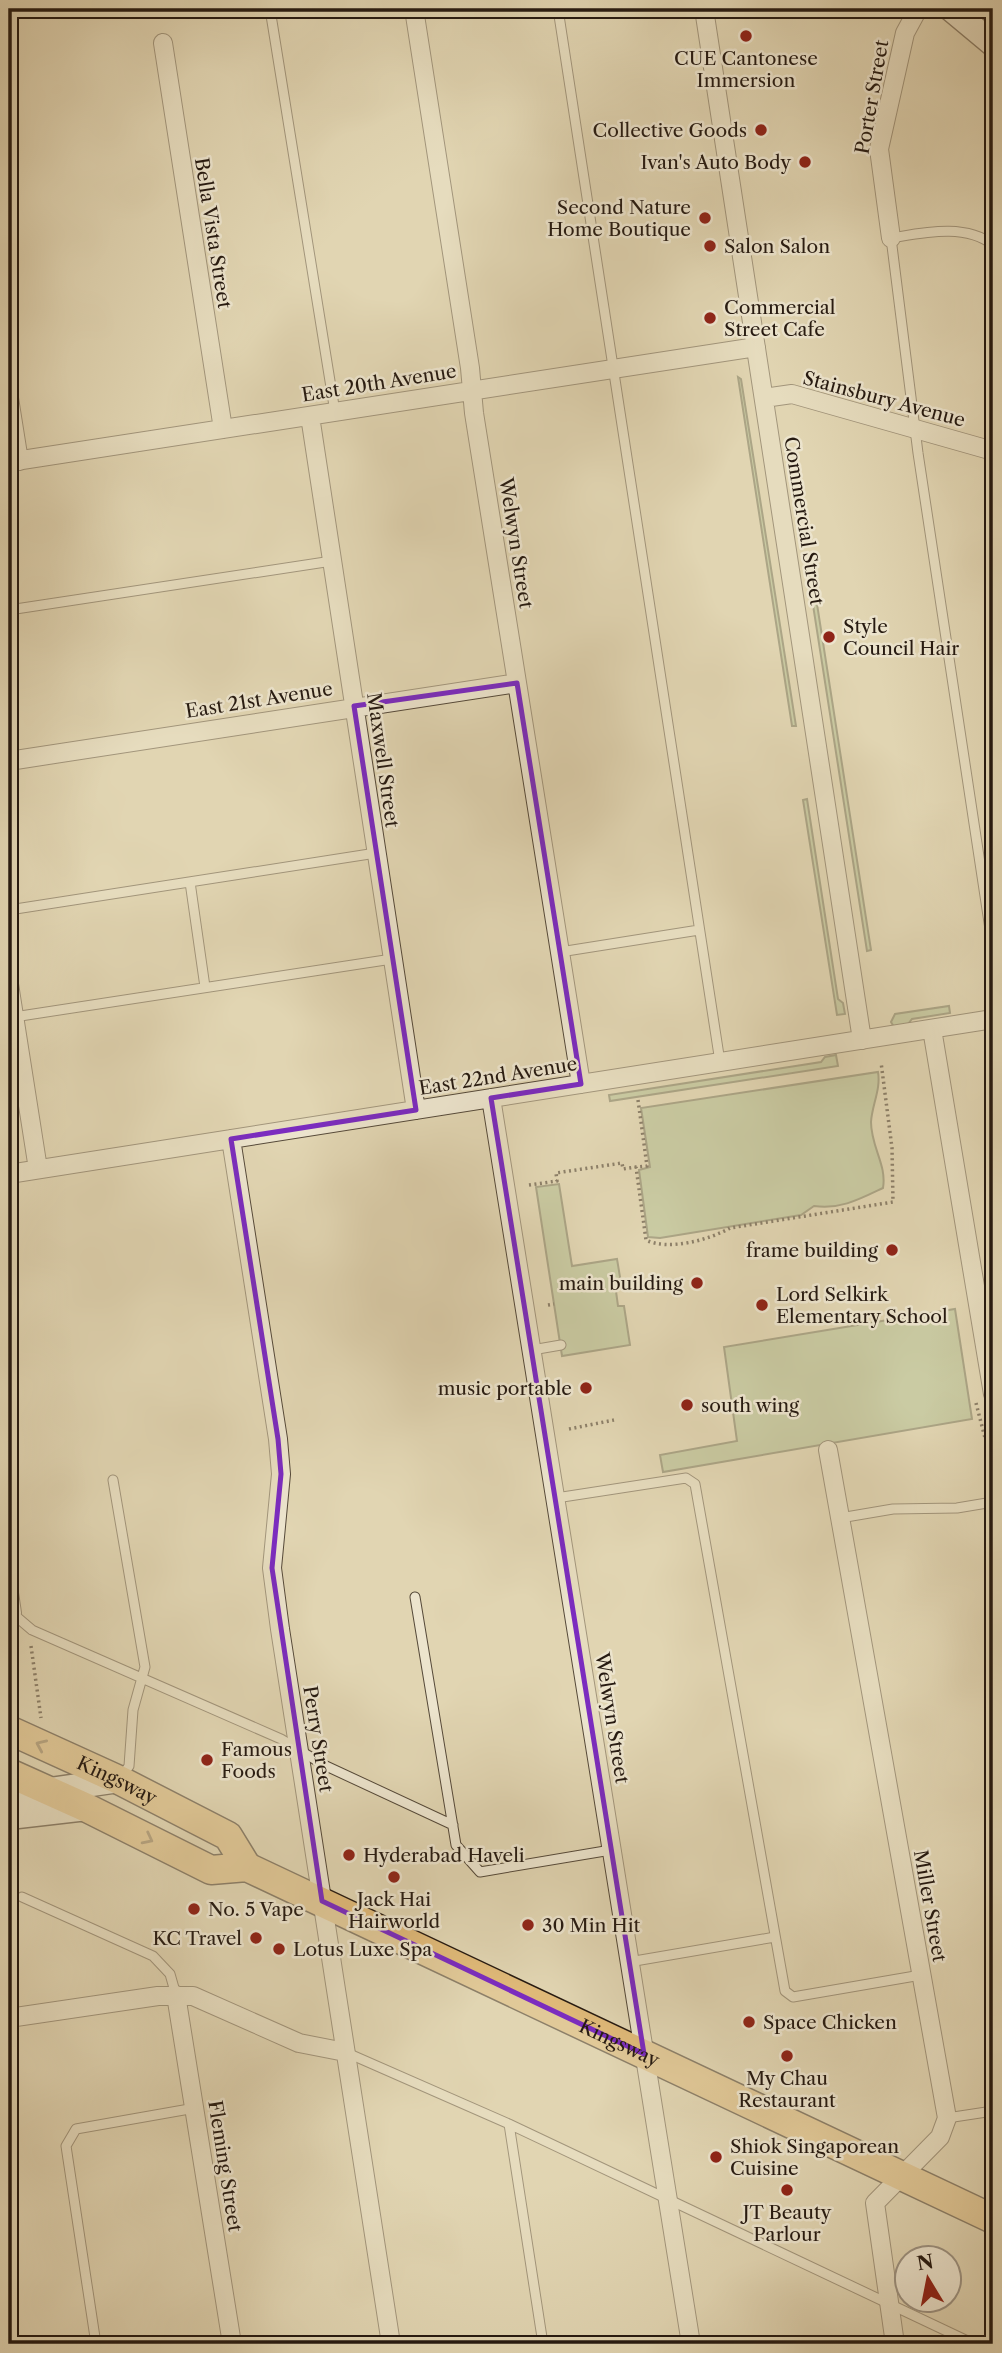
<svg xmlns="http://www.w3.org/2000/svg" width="1002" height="2353" viewBox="0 0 1002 2353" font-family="'Libre Caslon Text',serif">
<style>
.green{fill:#adbe91;stroke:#6a6c51;stroke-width:2}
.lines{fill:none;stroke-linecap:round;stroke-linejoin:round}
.lane-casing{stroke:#554939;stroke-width:11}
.street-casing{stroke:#554939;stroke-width:20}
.secondary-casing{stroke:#261a11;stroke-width:27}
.primary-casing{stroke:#261a11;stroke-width:31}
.path{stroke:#261a11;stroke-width:3.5;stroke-dasharray:2 3.5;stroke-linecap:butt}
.lane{stroke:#ece4cd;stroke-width:9}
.street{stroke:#ece4cd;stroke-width:18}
.secondary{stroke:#ece4cd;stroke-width:24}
.primary{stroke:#e0ba79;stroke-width:28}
.rail{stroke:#261a11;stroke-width:5;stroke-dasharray:12 12;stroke-linecap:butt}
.oneway{stroke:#836a45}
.marked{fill:none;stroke:#7b2cbf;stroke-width:5;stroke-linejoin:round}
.poi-dot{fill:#8f2418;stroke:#ece4cd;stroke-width:2.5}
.labels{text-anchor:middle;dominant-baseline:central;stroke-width:5;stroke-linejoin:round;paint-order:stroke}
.poi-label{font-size:19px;fill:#261a11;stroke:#ece4cd;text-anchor:start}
.street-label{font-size:19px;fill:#261a11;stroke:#ece4cd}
</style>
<rect width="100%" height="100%" fill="#e1d5b2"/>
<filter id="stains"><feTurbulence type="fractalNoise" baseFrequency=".00286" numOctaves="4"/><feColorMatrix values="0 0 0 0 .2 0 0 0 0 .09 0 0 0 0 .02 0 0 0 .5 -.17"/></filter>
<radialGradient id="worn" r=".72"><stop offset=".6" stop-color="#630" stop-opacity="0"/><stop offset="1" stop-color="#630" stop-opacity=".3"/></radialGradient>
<!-- green -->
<path class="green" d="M738,377L741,379L796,726H792Z
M812,572L871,950L867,951L808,573Z
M807,799L838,999L843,1003L845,1014L837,1015L803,800Z
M949,1006L950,1013L912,1019L908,1024L894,1027L891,1022L895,1014Z
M836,1055L838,1066L610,1101L609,1095L821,1062L825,1057Z
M878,1072C881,1089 872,1105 871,1122C871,1147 887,1165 883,1188C860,1199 840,1210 814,1206L801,1215L660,1238L648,1237L639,1170L650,1167L641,1108Z
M559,1184L572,1266L617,1259L621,1283L615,1284L618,1306H624L630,1345L562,1356L536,1187Z
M955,1309L972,1419L663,1472L660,1455L737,1441L724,1347Z"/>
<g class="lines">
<!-- lane casing -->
<g class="lane-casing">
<path id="lane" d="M270,9L335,412
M558,9L720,1062
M993,245C965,223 923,233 891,238L918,453L993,949
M9,610L332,561
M190,882L205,987
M9,910L376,853
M560,952L699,930
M14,1017L392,959
M532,1350L561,1345
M113,1480L145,1667L133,1710L129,1766L122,1776
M556,1498L686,1478L695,1484L785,1991L793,1997L921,1975
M840,1518L893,1509L957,1508L993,1502
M415,1597L456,1845L480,1872L611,1850
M12,1613L32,1630L281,1739L324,1765L453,1825
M22,1897L153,1956L170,1974L176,1995
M629,1962L775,1937
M345,2052L509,2124L974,2344
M947,2118L993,2111
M509,2124L543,2344
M96,2344L66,2146L76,2129L195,2108"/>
</g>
<!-- street casing -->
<g class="street-casing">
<path id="street" d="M414,9L470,368L474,413L581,1084
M704,9L862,1040
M163,43L223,429
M891,238L879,149L905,33L918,9
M9,398L19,461
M764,398L792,394L993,451
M310,416L416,1110
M9,462L756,347
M9,761L517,683
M9,984L38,1169
M932,1029L993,1394
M491,1098L691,2344
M231,1139L278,1439L281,1474L272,1568L280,1629L391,2344
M9,1174L993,1019
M828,1450L947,2118L940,2137L875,2203L895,2344
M9,1593L12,1613
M176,1995L232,2344
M9,2018L158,1996H193L299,2043L345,2052"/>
</g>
<!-- secondary casing -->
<g class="secondary-casing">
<path id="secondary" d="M951,9L993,44
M9,1796L119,1780
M9,1817L87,1808"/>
</g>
<!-- primary casing -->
<g class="primary-casing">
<g id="primary">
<path id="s1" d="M9,1730L119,1780L228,1836L247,1867"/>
<path id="s2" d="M9,1773L87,1808L211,1870L247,1867L993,2219"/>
</g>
</g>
<!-- path -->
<path class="path" d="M638,1100L647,1166L636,1167L646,1240C668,1251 709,1240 730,1228L893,1202L892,1148L881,1062
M529,1185L557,1181L556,1173L622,1163L623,1169L636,1167
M548,1305L554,1304
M976,1403L985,1438
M569,1429L614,1420
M31,1646L41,1718"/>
<!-- lane -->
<use href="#lane" class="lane"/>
<!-- street -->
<use href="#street" class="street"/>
<!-- secondary -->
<use href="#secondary" class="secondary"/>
<!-- primary -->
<use href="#primary" class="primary"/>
<!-- rail -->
<path class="rail" d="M992,9L993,10"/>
</g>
<!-- one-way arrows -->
<defs><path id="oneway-chevron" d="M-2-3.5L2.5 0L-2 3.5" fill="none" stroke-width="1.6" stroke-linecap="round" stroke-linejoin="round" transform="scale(1.75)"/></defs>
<g class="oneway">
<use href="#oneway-chevron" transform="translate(41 1745) rotate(-156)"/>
<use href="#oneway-chevron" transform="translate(148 1839) rotate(27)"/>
</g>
<!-- marked area -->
<path d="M0 0H1002V2353H0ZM517,683L581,1084L491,1098L644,2054L322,1901L272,1568L281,1474L278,1439L231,1139L416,1110L354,706Z" fill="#e1d5b2" fill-opacity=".55" fill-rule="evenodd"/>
<path class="marked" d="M517,683L581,1084L491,1098L644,2054L322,1901L272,1568L281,1474L278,1439L231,1139L416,1110L354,706Z"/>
<!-- markers -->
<g class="poi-dot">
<circle cx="746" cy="36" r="7"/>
<circle cx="761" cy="130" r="7"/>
<circle cx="805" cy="162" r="7"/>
<circle cx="705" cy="218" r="7"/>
<circle cx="710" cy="246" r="7"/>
<circle cx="710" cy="318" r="7"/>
<circle cx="829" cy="637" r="7"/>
<circle cx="892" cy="1250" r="7"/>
<circle cx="697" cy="1283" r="7"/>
<circle cx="762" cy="1305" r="7"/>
<circle cx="586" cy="1388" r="7"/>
<circle cx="687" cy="1405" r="7"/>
<circle cx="207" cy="1760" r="7"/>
<circle cx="349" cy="1855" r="7"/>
<circle cx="394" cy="1877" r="7"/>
<circle cx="194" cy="1909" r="7"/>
<circle cx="528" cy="1925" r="7"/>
<circle cx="256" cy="1938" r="7"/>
<circle cx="279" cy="1949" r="7"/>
<circle cx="749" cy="2022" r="7"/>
<circle cx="787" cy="2056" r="7"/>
<circle cx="716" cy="2157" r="7"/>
<circle cx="787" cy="2190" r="7"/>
</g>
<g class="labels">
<!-- poi labels -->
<g class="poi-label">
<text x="746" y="58" text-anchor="middle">CUE Cantonese<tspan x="746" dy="22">Immersion</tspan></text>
<text x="747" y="130" text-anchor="end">Collective Goods</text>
<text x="791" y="162" text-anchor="end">Ivan's Auto Body</text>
<text x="691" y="207" text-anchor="end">Second Nature<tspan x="691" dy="22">Home Boutique</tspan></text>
<text x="724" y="246">Salon Salon</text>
<text x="724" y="307">Commercial<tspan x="724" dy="22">Street Cafe</tspan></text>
<text x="843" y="626">Style<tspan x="843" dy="22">Council Hair</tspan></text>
<text x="878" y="1250" text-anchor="end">frame building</text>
<text x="683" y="1283" text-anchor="end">main building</text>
<text x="776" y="1294">Lord Selkirk<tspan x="776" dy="22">Elementary School</tspan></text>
<text x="572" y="1388" text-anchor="end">music portable</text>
<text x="701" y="1405">south wing</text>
<text x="221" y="1749">Famous<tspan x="221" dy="22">Foods</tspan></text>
<text x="363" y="1855">Hyderabad Haveli</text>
<text x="394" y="1899" text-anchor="middle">Jack Hai<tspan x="394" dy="22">Hairworld</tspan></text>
<text x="208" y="1909">No. 5 Vape</text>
<text x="542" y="1925">30 Min Hit</text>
<text x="242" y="1938" text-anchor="end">KC Travel</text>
<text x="293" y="1949">Lotus Luxe Spa</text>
<text x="763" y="2022">Space Chicken</text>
<text x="787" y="2078" text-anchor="middle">My Chau<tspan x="787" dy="22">Restaurant</tspan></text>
<text x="730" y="2146">Shiok Singaporean<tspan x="730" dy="22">Cuisine</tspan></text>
<text x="787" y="2212" text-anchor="middle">JT Beauty<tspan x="787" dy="22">Parlour</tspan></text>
</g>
<!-- street labels -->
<g class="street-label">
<text transform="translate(872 97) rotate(-80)">Porter Street</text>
<text transform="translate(213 233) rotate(81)">Bella Vista Street</text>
<text transform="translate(379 383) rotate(-9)">East 20th Avenue</text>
<text transform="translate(884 399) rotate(15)">Stainsbury Avenue</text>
<text transform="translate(804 521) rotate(81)">Commercial Street</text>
<text transform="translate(516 543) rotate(81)">Welwyn Street</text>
<text transform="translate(259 700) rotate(-9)">East 21st Avenue</text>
<text transform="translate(383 760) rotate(82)">Maxwell Street</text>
<text transform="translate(498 1076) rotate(-9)">East 22nd Avenue</text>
<text transform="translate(612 1718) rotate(81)">Welwyn Street</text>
<text transform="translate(318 1739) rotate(81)">Perry Street</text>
<text stroke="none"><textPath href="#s1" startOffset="119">Kingsway</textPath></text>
<text transform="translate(930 1906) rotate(80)">Miller Street</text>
<text stroke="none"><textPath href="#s2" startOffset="672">Kingsway</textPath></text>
<text transform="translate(225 2166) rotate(81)">Fleming Street</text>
</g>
</g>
<!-- margin -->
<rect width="1002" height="2353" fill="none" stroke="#e1d5b2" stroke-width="35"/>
<rect x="10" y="10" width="981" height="2332" fill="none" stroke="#261a11" stroke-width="3.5"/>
<rect x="18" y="18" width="967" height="2318" fill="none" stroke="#261a11" stroke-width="2"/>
<!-- north arrow -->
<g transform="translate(928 2279) rotate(350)"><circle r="33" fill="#ece4cd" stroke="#9d9382" stroke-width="2"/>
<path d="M0-5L12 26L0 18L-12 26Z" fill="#8f2418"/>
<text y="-10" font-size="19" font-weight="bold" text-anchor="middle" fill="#261a11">N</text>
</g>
<rect width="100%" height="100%" filter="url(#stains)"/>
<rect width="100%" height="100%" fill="url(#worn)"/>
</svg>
